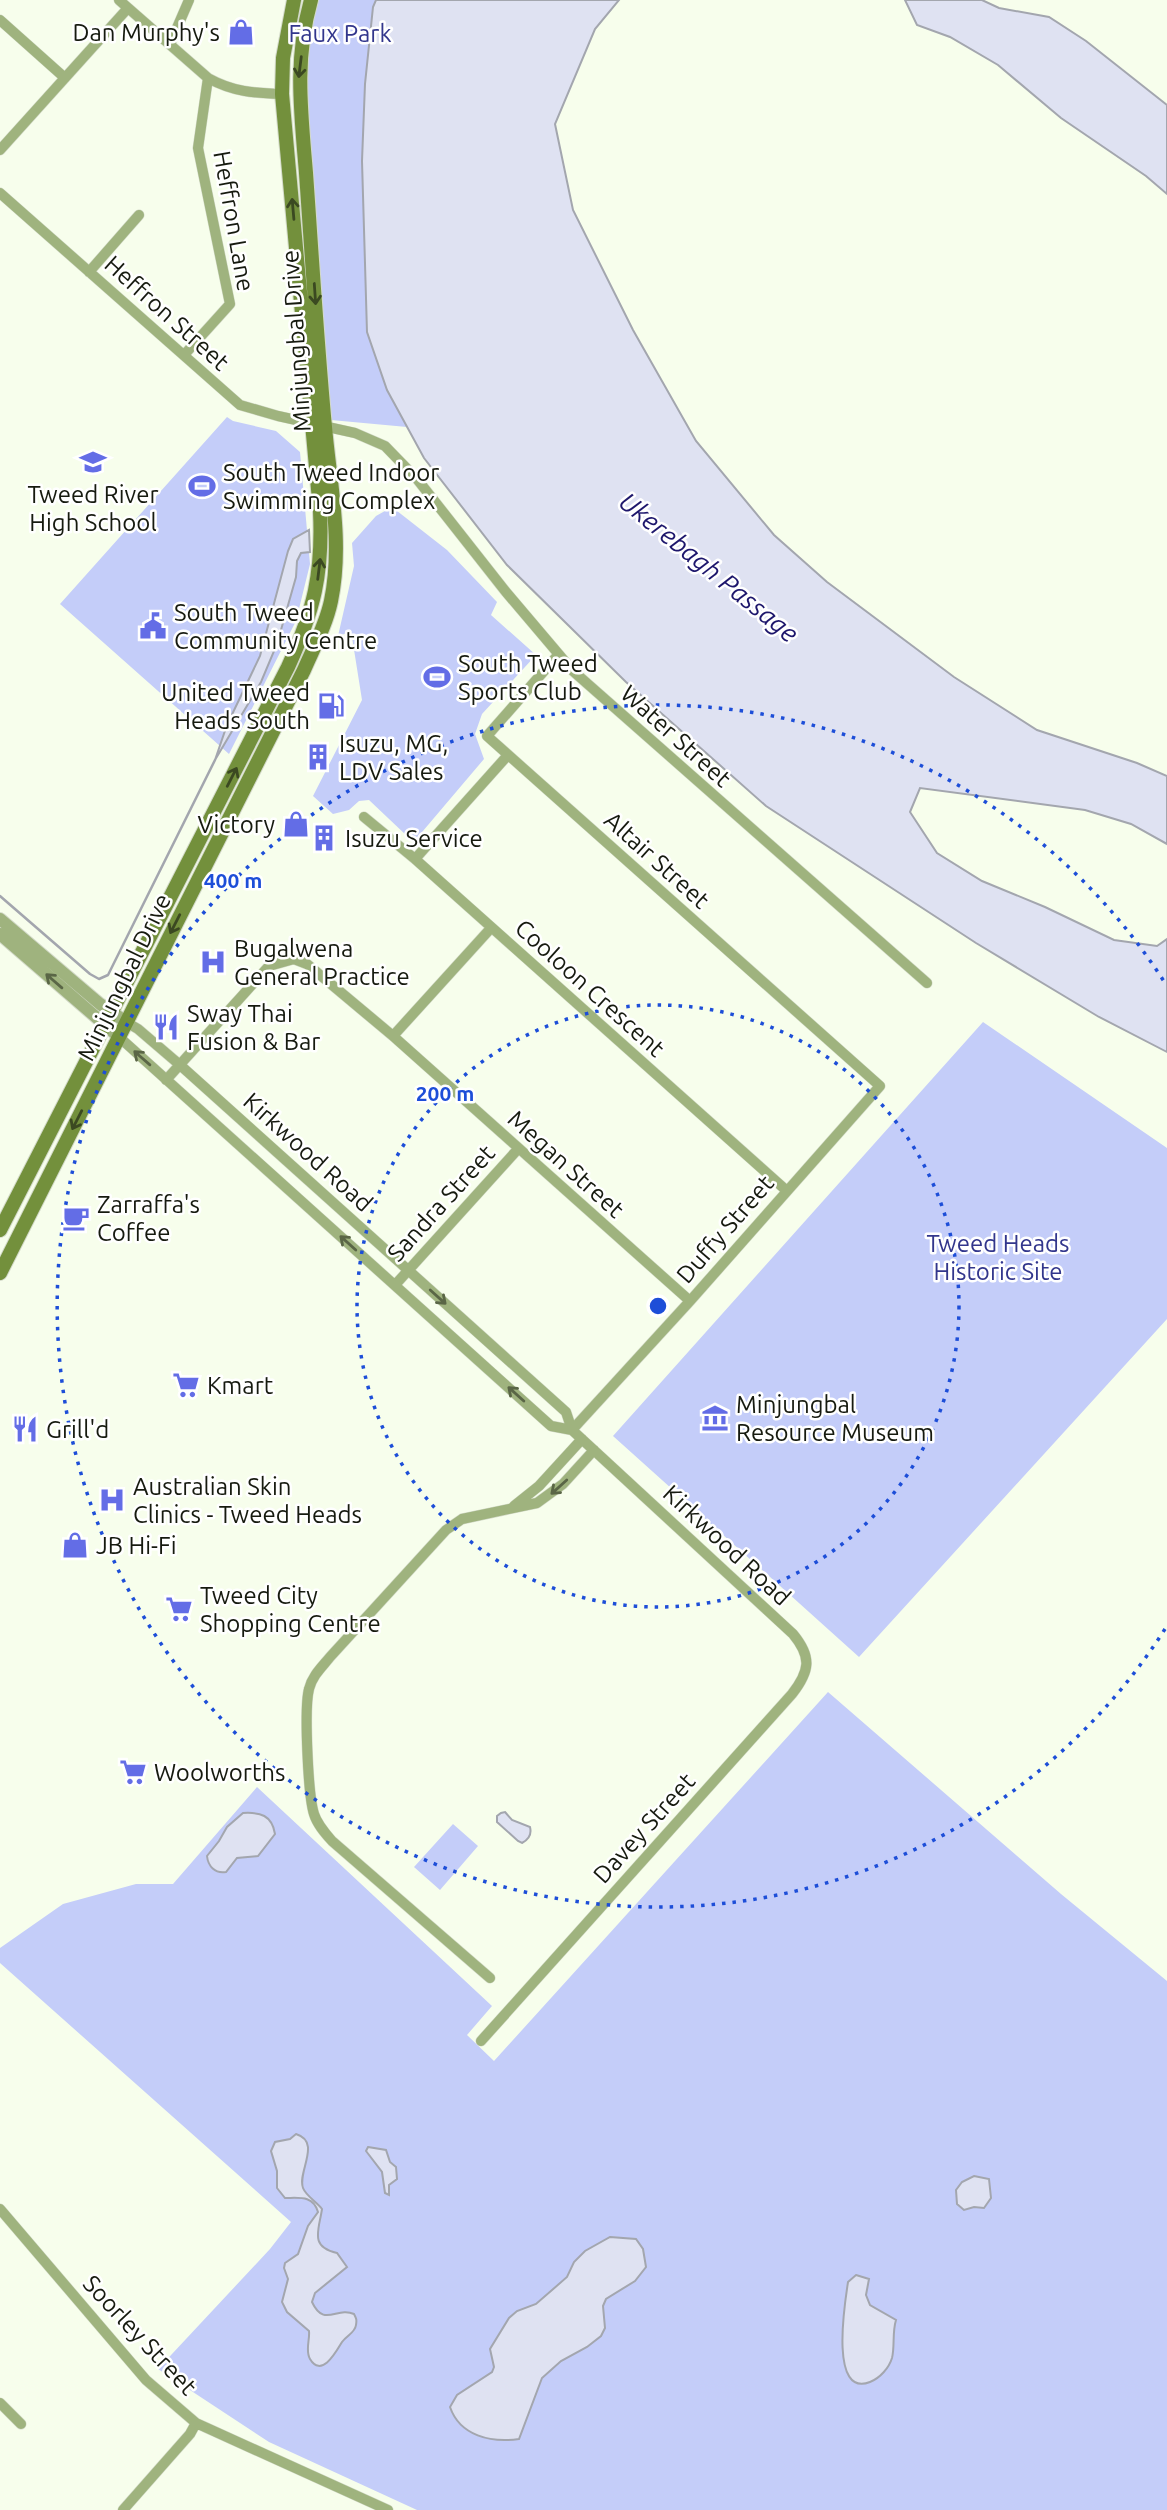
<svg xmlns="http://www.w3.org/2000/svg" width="1167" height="2510" viewBox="0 0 1167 2510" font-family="Ubuntu,sans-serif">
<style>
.green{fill:#c4cdf9}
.water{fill:#dfe2f2;stroke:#a3a6ae;stroke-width:2}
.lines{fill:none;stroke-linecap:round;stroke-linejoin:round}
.stream{stroke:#a3a6ae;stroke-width:2.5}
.minor-casing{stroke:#d3dac9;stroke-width:11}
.tertiary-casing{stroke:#d3dac9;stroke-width:14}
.secondary-casing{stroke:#d3dac9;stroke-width:16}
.minor{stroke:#9fb37e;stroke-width:10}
.tertiary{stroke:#9fb37e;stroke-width:12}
.secondary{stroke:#73903c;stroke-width:14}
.oneway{stroke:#3b4921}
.oneway2{stroke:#5a6646}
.ring{fill:none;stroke:#1d4ed8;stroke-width:3.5;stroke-dasharray:3.5 7}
.labels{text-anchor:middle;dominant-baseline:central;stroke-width:5;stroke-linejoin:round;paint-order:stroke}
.poi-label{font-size:24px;fill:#161a0f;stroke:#fff;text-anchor:start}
.park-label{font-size:24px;fill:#32368c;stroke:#fff}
.street-label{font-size:24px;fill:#161a0f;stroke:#fff}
.water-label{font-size:26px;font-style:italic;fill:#1d166c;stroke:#fff}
.centre{fill:#1d4ed8;stroke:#fff;stroke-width:3.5}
.ring-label{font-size:21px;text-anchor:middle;font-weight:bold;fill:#1d4ed8;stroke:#fff;stroke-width:5;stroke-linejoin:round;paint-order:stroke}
</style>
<rect width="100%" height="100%" fill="#f7feec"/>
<!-- green -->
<path class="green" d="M318,0H376L373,7L365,84L362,161L367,332L387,390L407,427L331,420L305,84L311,17Z
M227,417L233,421L276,431L300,452L310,564L296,621L229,754L60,604Z
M392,507L447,550L497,602L491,615L536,655L482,714L475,734L484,759L417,838L407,836L369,800L359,801L349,810L333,814L313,796L362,700L352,637L347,633L338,636L354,566L352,543L376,516Z
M983,1022L1167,1148V1319L859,1657L613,1436Z
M828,1692L1061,1894L1167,1981V2510H417L269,2442L158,2369L270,2249L291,2222L0,1963V1948L63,1904L136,1884H173L257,1787L492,2006L467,2035L494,2061Z
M453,1824L478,1846L440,1890L414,1867Z"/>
<!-- water -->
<path class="water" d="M376,0H619L595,29L555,124L573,210L633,330L696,441L774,535L827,582L954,677L1037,730L1137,763L1167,776V844L1131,824L1085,810L920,788L910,812L937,853L982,881L1045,907L1114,940L1157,946L1167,939V1052L1099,1017L976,943L766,806L626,682L507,565L424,458L387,390L367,332L362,161L365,84L373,7Z
M905,0H982L999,8L1049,17L1086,41L1167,105V194L1146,176L1061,118L998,65L950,37L917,25Z
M309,530L310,552L301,553L297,561L296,577L277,644L261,682L215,760L227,725L260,656L288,551L293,539Z
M505,1812L512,1820L530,1827C532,1835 528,1840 522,1843L518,1841L497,1822V1816L501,1813Z
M243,1813C260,1812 272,1815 275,1834L258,1856L237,1858L226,1872C215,1874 208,1866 207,1856L219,1841L227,1827Z
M296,2134C322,2142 297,2172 303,2188C306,2196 317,2202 322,2209C319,2230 309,2247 337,2253L347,2267L315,2293L312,2302C324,2328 337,2306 354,2314C356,2318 357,2319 356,2325C355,2333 347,2335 342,2342C337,2350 322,2379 310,2359C305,2351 310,2340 309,2331L287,2312L282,2302L288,2279L284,2268L285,2263L298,2254L308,2226L318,2212C313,2195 299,2198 285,2198L277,2188V2171L271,2151L275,2142L290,2139Z
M368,2147L386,2150L390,2162L396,2167L397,2179L389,2185V2195L385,2193L382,2172L366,2151Z
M974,2176L989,2179L991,2198L984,2208L974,2207L964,2210L957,2204L956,2190L962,2182Z
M610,2237L636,2239L643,2249L646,2267L635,2281L606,2299L603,2306L605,2328L601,2336L587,2347L561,2361L542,2378L519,2439C491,2443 460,2436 450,2407L457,2395L492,2372L494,2367L490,2349L509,2318L517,2311L536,2304L567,2277L574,2262L585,2251Z
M856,2275L869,2279L866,2295L870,2305L896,2320C892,2333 895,2346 892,2358C889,2368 880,2378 870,2382C829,2398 845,2302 848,2282Z"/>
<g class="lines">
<!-- stream -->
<path class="stream" d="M0,896L90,974L99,979L108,975L215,760"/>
<!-- minor casing -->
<g class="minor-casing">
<path id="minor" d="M119,0L208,78C233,92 254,93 282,94
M0,20L65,78
M170,44L189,0
M0,150L128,8
M0,193L240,405L278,416L355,433L385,446L417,479L506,592L573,671L927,983
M89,272L139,215
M184,355L230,304L198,148L208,78
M558,655L487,736L880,1086L690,1301L572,1430
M364,817L415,859L787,1191
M415,859L508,755
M126,1022L138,1029L180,1065L566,1412L572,1430L793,1634C812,1657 810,1671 792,1694L481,2041
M393,1036L491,928
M119,1037L551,1426L572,1430
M166,1080L269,966L294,959L307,964L393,1036L690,1301
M395,1285L518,1149
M514,1506L539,1486L582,1439
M490,1978L332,1841C325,1833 317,1824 314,1814C308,1795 304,1708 309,1689C312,1676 322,1667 330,1657L446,1530L462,1519L537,1503L563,1484L594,1450
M0,2209L146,2380L196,2423L388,2510
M0,2403L21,2424
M123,2510L190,2434L196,2423"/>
</g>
<!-- tertiary casing -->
<g class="tertiary-casing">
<path id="tertiary" d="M0,919L100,1004L126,1022
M0,934L119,1037"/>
</g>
<!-- secondary casing -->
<g class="secondary-casing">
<path id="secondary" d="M0,1230L288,667C314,610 323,574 320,511L282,94L283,58L294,0
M0,1273L304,670C314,647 326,625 331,601C343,543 330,484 325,427C317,342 312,258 306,173C301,112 294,60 311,0"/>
</g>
<!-- minor -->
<use href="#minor" class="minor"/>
<!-- tertiary -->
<use href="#tertiary" class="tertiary"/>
<!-- secondary -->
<use href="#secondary" class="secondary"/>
</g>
<!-- one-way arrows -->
<defs><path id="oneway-shaft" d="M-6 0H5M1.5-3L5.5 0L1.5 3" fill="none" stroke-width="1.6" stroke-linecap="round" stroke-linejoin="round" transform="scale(1.75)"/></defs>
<g class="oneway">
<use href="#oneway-shaft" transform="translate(300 67) rotate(97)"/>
<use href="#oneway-shaft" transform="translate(293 209) rotate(-95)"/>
<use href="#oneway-shaft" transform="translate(315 294) rotate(86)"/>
<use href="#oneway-shaft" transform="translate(319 569) rotate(-83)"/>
<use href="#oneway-shaft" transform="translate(232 777) rotate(-63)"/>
<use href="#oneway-shaft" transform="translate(175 924) rotate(117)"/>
<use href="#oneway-shaft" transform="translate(77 1120) rotate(117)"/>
</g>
<g class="oneway2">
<use href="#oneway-shaft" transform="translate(54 981) rotate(-139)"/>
<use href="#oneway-shaft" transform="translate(142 1058) rotate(-139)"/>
<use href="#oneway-shaft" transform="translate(348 1243) rotate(-138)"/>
<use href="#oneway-shaft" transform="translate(438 1297) rotate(42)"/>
<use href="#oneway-shaft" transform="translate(516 1394) rotate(-138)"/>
<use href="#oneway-shaft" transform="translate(559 1487) rotate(138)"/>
</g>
<!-- distance rings -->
<g class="ring">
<circle cx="658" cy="1306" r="301"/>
<path d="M1165 1629A601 601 0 1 1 1165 983"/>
</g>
<!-- icons -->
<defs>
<g id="shop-bare" transform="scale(2.1)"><path d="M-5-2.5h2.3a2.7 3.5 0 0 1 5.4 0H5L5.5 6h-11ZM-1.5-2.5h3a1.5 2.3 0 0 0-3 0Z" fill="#636de6" stroke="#fff" stroke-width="2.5" paint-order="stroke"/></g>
<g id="school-bare" transform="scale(2.1)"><path d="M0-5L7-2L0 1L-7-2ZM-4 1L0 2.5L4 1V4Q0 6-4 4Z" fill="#636de6" stroke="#fff" stroke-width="2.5" paint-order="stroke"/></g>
<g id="stadium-bare" transform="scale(2.1)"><path d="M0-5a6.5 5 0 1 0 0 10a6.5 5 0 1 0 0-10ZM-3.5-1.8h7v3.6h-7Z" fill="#636de6" stroke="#fff" stroke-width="2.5" paint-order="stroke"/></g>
<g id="civic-bare" transform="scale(2.1)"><path d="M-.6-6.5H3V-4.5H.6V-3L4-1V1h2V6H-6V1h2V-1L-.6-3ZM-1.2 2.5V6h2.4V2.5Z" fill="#636de6" stroke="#fff" stroke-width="2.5" paint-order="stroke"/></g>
<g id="fuel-bare" transform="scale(2.1)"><path d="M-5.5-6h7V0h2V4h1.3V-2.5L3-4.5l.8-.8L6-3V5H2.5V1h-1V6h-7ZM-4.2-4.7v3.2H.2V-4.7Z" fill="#636de6" stroke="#fff" stroke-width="2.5" paint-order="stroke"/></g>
<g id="building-bare" transform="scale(2.1)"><path d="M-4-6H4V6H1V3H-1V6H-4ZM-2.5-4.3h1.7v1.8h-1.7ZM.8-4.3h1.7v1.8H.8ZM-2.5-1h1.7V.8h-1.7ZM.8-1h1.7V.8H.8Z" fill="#636de6" stroke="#fff" stroke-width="2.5" paint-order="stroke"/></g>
<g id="hospital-bare" transform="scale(2.1)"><path d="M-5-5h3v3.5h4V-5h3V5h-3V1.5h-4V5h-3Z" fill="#636de6" stroke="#fff" stroke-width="2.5" paint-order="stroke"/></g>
<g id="restaurant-bare" transform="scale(2.1)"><path d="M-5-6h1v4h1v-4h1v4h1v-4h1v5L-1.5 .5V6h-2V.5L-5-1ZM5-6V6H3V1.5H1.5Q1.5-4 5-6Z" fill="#636de6" stroke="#fff" stroke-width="2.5" paint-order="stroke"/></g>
<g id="cafe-bare" transform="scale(2.1)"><path d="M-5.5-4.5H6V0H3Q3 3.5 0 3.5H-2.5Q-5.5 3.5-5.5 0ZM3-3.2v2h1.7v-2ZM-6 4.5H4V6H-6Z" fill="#636de6" stroke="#fff" stroke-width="2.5" paint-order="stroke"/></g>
<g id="supermarket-bare" transform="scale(2.1)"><path d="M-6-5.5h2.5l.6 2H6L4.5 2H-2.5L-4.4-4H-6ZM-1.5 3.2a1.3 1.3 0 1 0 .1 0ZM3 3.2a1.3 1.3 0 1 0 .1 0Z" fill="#636de6" stroke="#fff" stroke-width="2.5" paint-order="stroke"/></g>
<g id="museum-bare" transform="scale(2.1)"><path d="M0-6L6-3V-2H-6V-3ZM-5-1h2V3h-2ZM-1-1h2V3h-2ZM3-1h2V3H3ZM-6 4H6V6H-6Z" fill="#636de6" stroke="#fff" stroke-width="2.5" paint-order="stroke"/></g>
</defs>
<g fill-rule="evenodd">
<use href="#shop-bare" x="241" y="32"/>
<use href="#school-bare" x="93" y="462"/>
<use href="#stadium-bare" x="202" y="486"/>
<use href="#civic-bare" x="153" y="626"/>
<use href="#stadium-bare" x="437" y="677"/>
<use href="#fuel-bare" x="331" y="706"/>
<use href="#building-bare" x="318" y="757"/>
<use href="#shop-bare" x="296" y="824"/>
<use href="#building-bare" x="324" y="838"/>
<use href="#hospital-bare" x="213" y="962"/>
<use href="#restaurant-bare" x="166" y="1027"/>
<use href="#cafe-bare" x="76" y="1218"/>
<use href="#supermarket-bare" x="186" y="1385"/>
<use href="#museum-bare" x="715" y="1418"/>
<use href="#restaurant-bare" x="25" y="1429"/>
<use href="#hospital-bare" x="112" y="1500"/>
<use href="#shop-bare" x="75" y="1545"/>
<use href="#supermarket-bare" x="179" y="1609"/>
<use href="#supermarket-bare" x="133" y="1772"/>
</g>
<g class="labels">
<!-- poi labels -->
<g class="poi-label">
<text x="220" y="32" text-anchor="end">Dan Murphy's</text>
<text x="223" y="472">South Tweed Indoor<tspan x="223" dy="28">Swimming Complex</tspan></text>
<text x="93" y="494" text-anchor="middle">Tweed River<tspan x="93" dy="28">High School</tspan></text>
<text x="174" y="612">South Tweed<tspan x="174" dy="28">Community Centre</tspan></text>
<text x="458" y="663">South Tweed<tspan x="458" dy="28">Sports Club</tspan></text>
<text x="310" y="692" text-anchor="end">United Tweed<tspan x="310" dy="28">Heads South</tspan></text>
<text x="339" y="743">Isuzu, MG,<tspan x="339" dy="28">LDV Sales</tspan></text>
<text x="275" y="824" text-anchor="end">Victory</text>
<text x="345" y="838">Isuzu Service</text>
<text x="234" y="948">Bugalwena<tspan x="234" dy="28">General Practice</tspan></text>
<text x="187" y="1013">Sway Thai<tspan x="187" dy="28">Fusion &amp; Bar</tspan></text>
<text x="97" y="1204">Zarraffa's<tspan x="97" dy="28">Coffee</tspan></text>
<text x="207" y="1385">Kmart</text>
<text x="736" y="1404">Minjungbal<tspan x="736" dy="28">Resource Museum</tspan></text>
<text x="46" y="1429">Grill'd</text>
<text x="133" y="1486">Australian Skin<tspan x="133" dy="28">Clinics - Tweed Heads</tspan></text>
<text x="96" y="1545">JB Hi-Fi</text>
<text x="200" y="1595">Tweed City<tspan x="200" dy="28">Shopping Centre</tspan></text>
<text x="154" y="1772">Woolworths</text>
</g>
<!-- park labels -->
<g class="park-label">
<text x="340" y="33">Faux Park</text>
<text x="998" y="1243">Tweed Heads<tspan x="998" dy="28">Historic Site</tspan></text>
</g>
<!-- street labels -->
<g class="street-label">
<text transform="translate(234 221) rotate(80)">Heffron Lane</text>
<text transform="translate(167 313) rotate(42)">Heffron Street</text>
<text transform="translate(296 341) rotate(-94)">Minjungbal Drive</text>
<text transform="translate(676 736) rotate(42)">Water Street</text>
<text transform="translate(657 860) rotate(42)">Altair Street</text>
<text transform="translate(124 977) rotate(-64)">Minjungbal Drive</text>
<text transform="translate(590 988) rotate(42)">Cooloon Crescent</text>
<text transform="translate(308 1152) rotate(42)">Kirkwood Road</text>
<text transform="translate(566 1164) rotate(42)">Megan Street</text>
<text transform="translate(441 1203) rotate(-48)">Sandra Street</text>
<text transform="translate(725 1229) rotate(-49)">Duffy Street</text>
<text transform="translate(727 1545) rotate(43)">Kirkwood Road</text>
<text transform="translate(644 1828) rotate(-48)">Davey Street</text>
<text transform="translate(140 2335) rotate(47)">Soorley Street</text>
</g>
<!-- water labels -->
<g class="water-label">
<text transform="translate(709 567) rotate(39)">Ukerebagh Passage</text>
</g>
</g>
<circle cx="658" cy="1306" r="10" class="centre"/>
<g class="ring-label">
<text x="233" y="888">400 m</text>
<text x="445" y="1101">200 m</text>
</g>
</svg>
